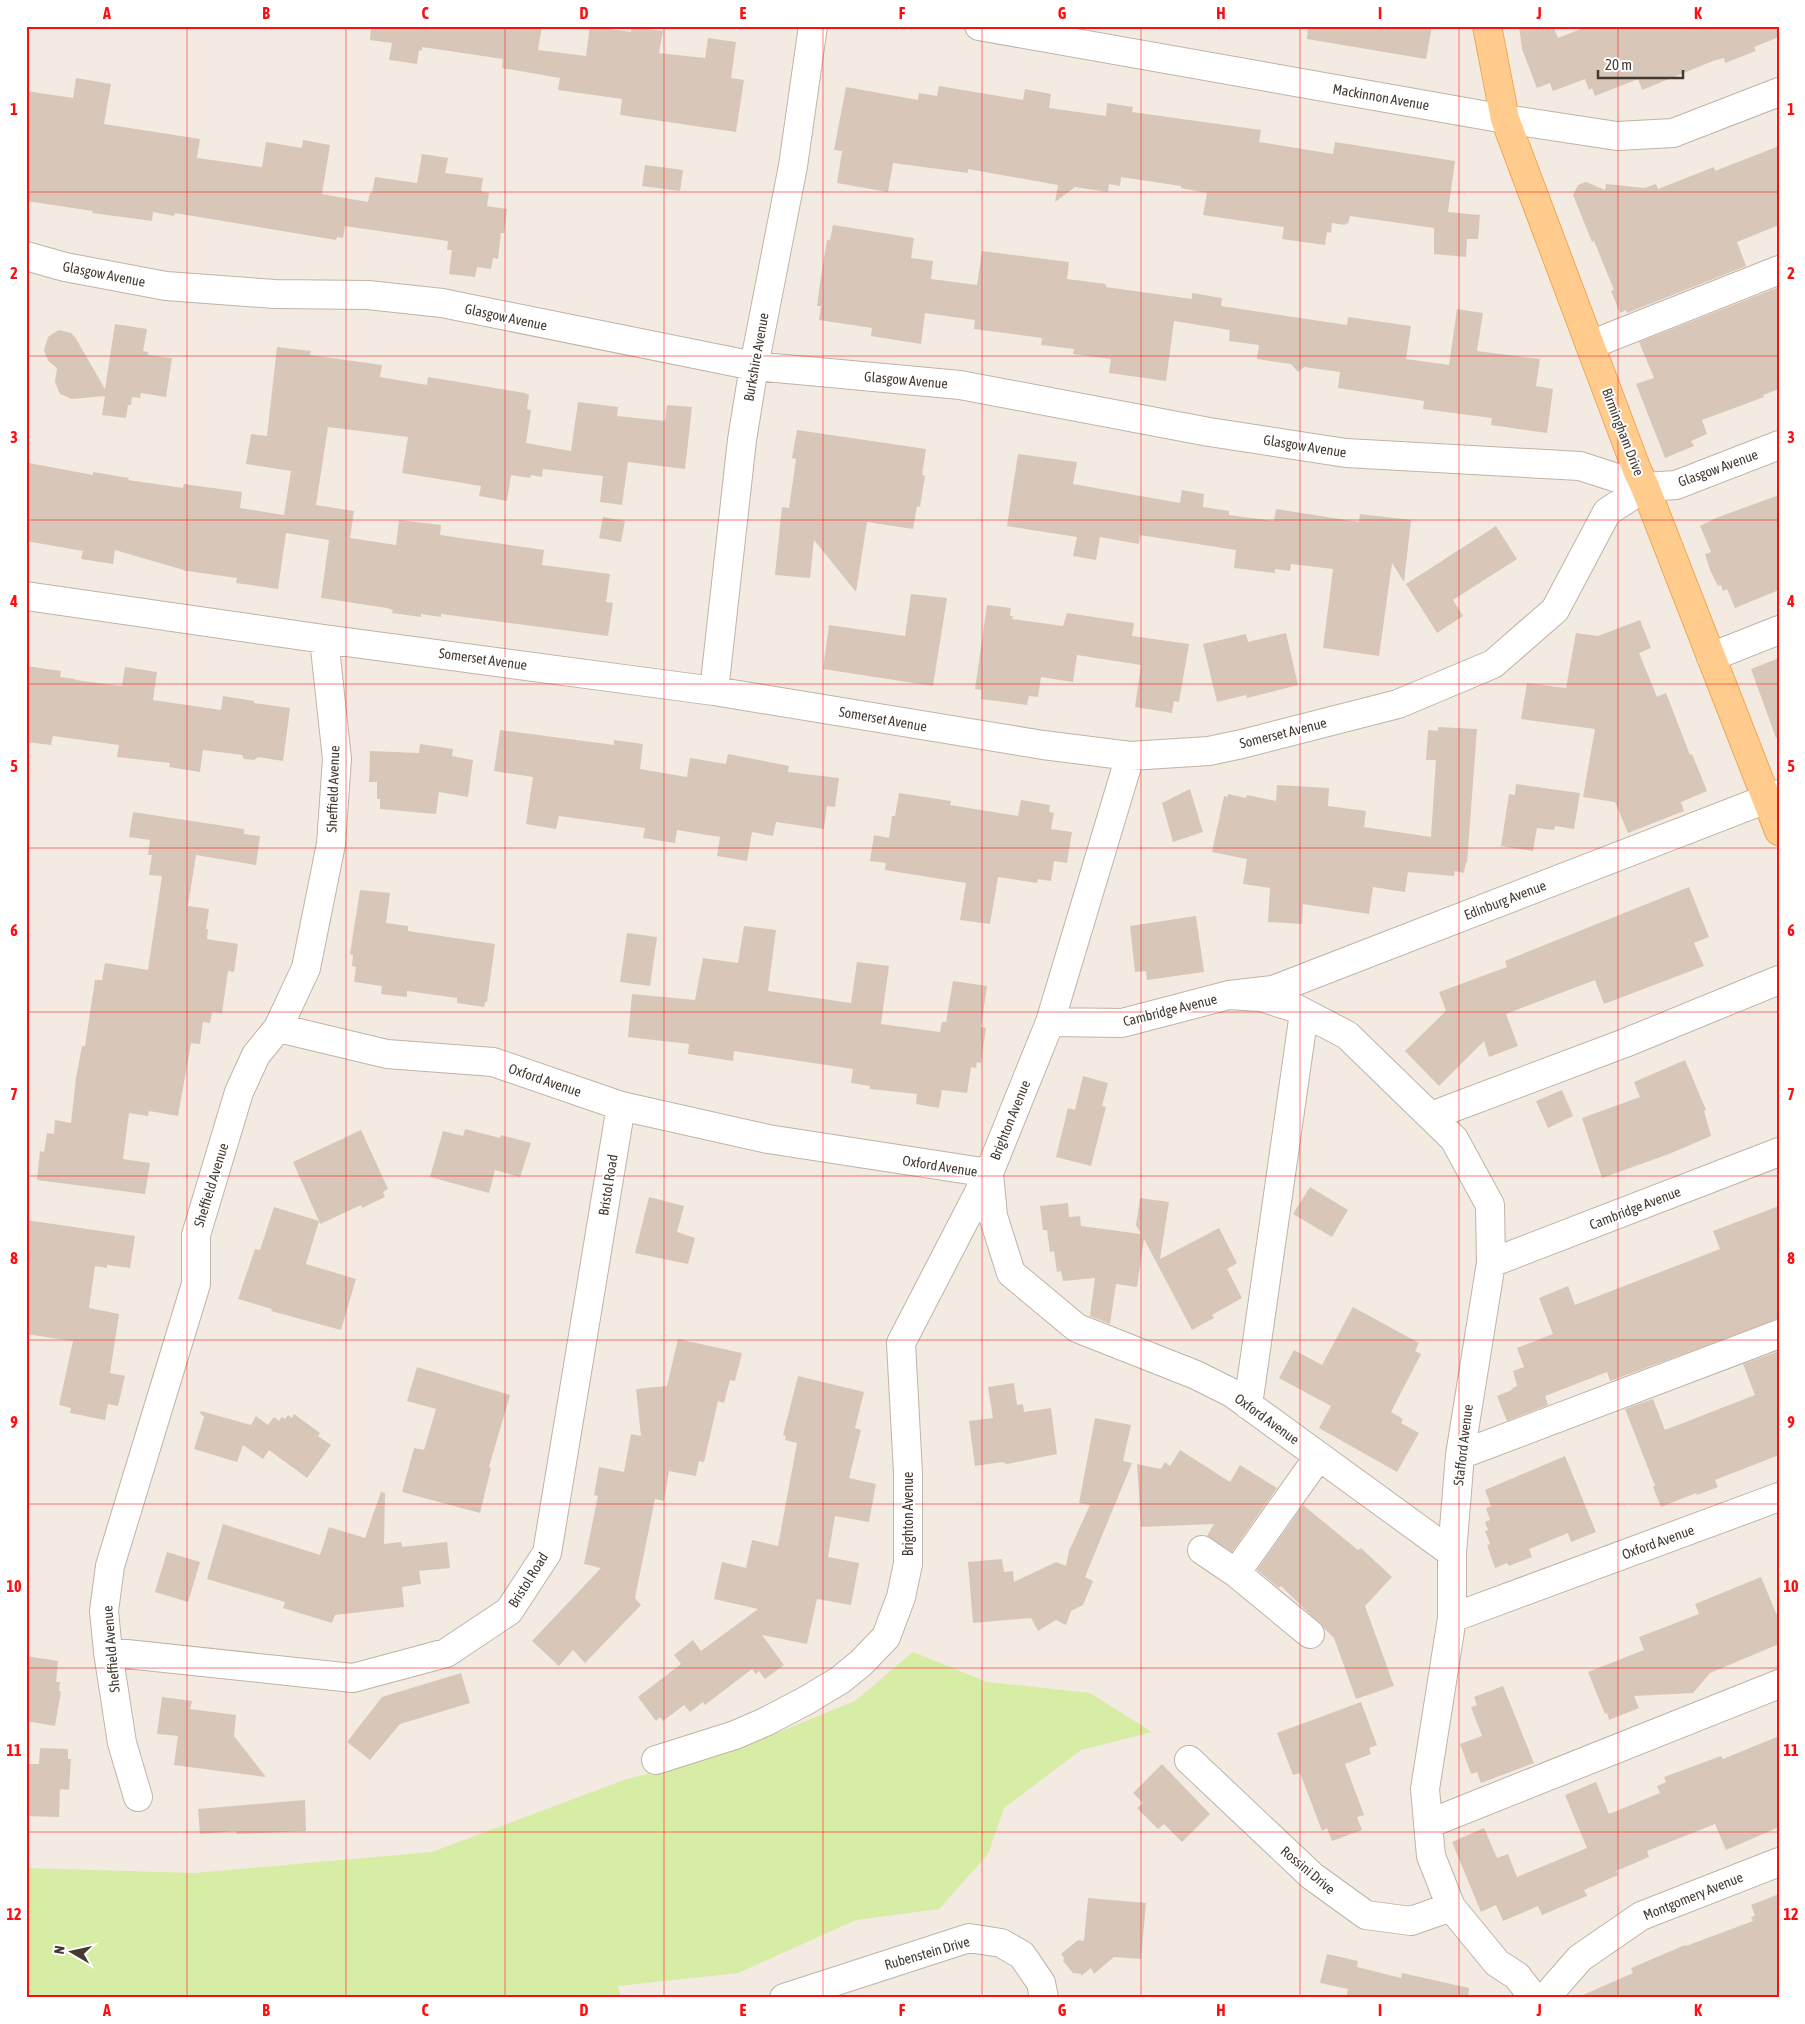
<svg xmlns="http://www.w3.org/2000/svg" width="1805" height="2024" viewBox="0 0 1805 2024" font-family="'Asap Condensed',sans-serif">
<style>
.green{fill:#d7eca5}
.building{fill:#d8c7b9}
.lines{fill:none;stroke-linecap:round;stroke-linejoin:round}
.minor-casing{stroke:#c1b3a6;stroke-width:30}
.major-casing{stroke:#efa753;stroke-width:30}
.minor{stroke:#fff;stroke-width:28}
.major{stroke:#ffcc8e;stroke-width:28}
.grid{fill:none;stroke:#ff0c0f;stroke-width:1;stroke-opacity:0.55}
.labels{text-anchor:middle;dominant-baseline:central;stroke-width:4;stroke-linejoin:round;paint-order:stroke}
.street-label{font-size:14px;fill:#443a32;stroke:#fff}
.neatline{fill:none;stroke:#ff0c0f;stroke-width:2}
.grid-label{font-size:16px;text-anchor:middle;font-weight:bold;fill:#ff0c0f}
</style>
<rect width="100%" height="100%" fill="#f3eae1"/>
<!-- green -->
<path class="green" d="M913,1652L987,1682L1090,1693L1152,1732L1081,1750L1004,1808L988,1854L939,1909L856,1920L738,1973L618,1986L621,1998H26V1868L194,1873L432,1852L624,1780L730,1752L855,1701Z"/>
<!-- building -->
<path class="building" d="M371,26H542L538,50L586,56L590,26L631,32L632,27L663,31L659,53L705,58L708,38L736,42L731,78L744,80L736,132L620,115L622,99L558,90L560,78L502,68L503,59L422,47V51L419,50L417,64L389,60L392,43L370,40Z
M1308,26H1432L1426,59L1307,39Z
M1519,26H1553L1558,38L1588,26H1779V37L1754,47L1756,51L1725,63L1724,58L1713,61L1642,90L1638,79L1595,96L1592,88L1589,90L1585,79L1553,91L1550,83L1537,88L1522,49Z
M76,78L111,84L104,124L200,139L197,158L262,167L266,142L302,148L303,140L330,145L322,194L368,202L370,193H372L375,177L417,183L422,154L448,158L445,173L483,178L481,191L489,193L487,206L507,209L504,233H501L498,259L493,258L491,269L477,267L475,277L449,274L452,250H447L448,241L345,226L343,238L337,237L336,240L175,213L174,216L153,212L152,221L92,213L93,211L26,201V91L73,98Z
M939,86L1023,100L1025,89L1051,94L1049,108L1106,116L1107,103L1133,107L1132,112L1261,130L1259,142L1333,154L1335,142L1455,161L1448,212L1480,215L1478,239H1467L1466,257L1434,254V228L1350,216L1348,224L1346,223L1345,225L1332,223L1331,233L1327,232L1325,245L1282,239L1284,227L1203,215L1207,193L1181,188V186L1121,177L1120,186L1109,184L1108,192L1075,187L1055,202L1058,185L968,169V173L893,163L888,192L837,183L842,151L834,150L846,87L918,100L919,93L937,96Z
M1779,146V225L1737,242L1746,266L1627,313L1626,310L1620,313L1611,291L1614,290L1594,241L1592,242L1573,195L1578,185L1586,182L1605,190L1606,184L1644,188L1656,184L1658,189L1714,167L1715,171Z
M645,165L683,170L680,191L642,186Z
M833,225L914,238L911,258L933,261L931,279L977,285L982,251L1069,262L1067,279L1106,284V287L1192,299V293L1222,298L1221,306L1347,325L1348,317L1411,326L1406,359L1449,365L1457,309L1483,313L1477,351L1540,359L1536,386L1553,389L1547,433L1491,425L1492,418L1423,409L1424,401L1338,388L1340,372L1304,367L1298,372L1291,364L1257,359L1259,345L1229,341L1230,330L1174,321L1166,381L1109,373L1111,359L1073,354L1074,349L1041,345L1042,338L974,329L975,320L925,313L921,344L871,336L872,328L819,320L821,306H817L820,283L827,240H830Z
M1779,287V389L1763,395L1764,397L1702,420L1707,434L1691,441L1694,446L1665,458L1636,384L1654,378L1639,342Z
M115,324L147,329L143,351L148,352V355L172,358L166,397L141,393L140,398L132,397L131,405H128L126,418L102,415L105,396L72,399L60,394L55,382L57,368L48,361L44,350L48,337L54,333L59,330L71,333L75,337L105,389Z
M277,347L311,351L310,355L382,365L380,377L427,385L428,377L525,393L529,395L527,409L531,410L526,443L571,451L578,402L618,407L617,416L665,421L667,405L692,407L685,469L628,462L622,505L600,502L603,476L543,469L542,477L531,475L530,478L511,475L507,501L479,496L481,486L402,473L408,437L328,427L316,505L354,511L350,538L396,545L399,520L441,525L440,535L544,550L542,565L610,574L606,602L613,603L608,636L441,614V617L421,614V617L392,613L393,610L387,608L321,598L329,540L286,533L278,589L236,583L237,578L187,571L115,550L113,564L81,559L83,551L26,541V479L29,463L93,475V472L129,478L128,480L183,488L184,484L242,492L240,508L284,515L291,471L246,464L251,434L267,436Z
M797,430L926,449L922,475L925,476L920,507L917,506L913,529L867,522L856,592L814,540L810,578L775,575L782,507L789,508L796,459L792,458Z
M1018,454L1077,462L1073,484L1180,503L1182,490L1204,494L1203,507L1229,511V515L1274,521L1276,509L1359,522L1360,514L1411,520L1404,582L1392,563L1379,656L1323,648L1333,569L1291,564L1290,571L1275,569V573L1234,568L1236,550L1140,535L1139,544L1100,537L1096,560L1073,556L1077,537L1007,526Z
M1779,495V590L1735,608L1727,589L1723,591L1721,585L1718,586L1710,570L1705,554L1711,552L1700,526L1716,518Z
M603,517L625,521L621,542L599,538Z
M1496,526L1517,559L1453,600L1463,616L1437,633L1406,584Z
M911,594L947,598L933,686L823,669L829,625L905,636Z
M987,605L1011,608L1010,616H1013L1012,619L1063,626L1067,613L1134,623L1132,636L1189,644L1179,702L1174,701L1172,713L1135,707L1141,665L1077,655L1073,682L1041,677L1038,697L1029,696L1027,705L981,699L982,690L975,689Z
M1640,620L1651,648L1639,653L1657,697L1666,693L1690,755L1692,754L1707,791L1681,802L1684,811L1628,833L1615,802L1583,797L1595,729L1521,719L1527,683L1566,688L1576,633L1598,636Z
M1286,633L1298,685L1247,698L1246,695L1217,702L1203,644L1246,634L1248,642Z
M1779,658V737L1776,738L1751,669Z
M26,666L61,671L60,677L75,679V680L122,686L125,667L157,672L153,700L221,710L223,696L254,701V703L290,708L283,761L258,757L254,760L244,759L242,755L203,750L200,772L169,767L170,763L117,757L119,745L53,736L51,745L26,742Z
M1438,727L1477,729L1467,863L1466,862L1464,873L1455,871L1454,876L1408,872L1405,892L1373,887L1369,914L1303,904L1302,924L1268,922L1270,888L1243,884L1247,859L1212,852L1224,796L1228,797V794L1246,798L1247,795L1276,801L1277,785L1329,788L1328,806L1366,811L1364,827L1431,837L1436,760H1426L1428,730L1438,731Z
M500,730L614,745V740L643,744L640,769L687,777L690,758L726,764L728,754L789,766L788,772L839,778L835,807L827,806L824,829L776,822L773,836L752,832L747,861L717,856L720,837L677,830L675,843L643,838L645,828L559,816L556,829L526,824L533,777L494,771Z
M420,744L453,749L452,756L473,760L468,797L439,792L436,814L380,809V799H377V782H369L370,751L419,753Z
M1516,784L1580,793L1574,829L1555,826L1554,830L1537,828L1533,851L1501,846L1509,794L1515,795Z
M1190,789L1203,832L1173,842L1162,803Z
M899,793L951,801L950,805L1018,816L1021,800L1050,805L1049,812L1054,813L1051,829L1072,832L1067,863L1054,861L1051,881L1038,879L1037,883L998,877L990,924L960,920L966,883L885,870L886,863L870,861L874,835L889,838L892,816H895Z
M133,812L244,829V834L260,836L256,865L196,855L188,906L209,909L206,929H208L207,939L238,944L234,972L228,971L222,1013L212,1012L210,1023L203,1022L200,1044L191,1043L178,1116L149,1111L148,1116L129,1113L123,1159L150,1163L145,1194L37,1180L40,1151L44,1152L47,1133L54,1134L55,1120L71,1123L76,1078L82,1046H85L95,980H102L105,963L148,970L162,876L149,875L152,855H148L150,840L129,837Z
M1689,887L1709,937L1694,943L1704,966L1604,1004L1595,980L1506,1014L1518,1046L1489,1057L1484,1041L1439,1086L1405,1051L1446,1011L1439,992L1507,967L1505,961Z
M360,890L390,893L386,923L408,926V931L495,944L487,1002H485L484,1007L457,1003V998L407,991V997L381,994L382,986L354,982L356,967L352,966L353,955L350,954Z
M1196,916L1204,972L1147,980L1146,971L1135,972L1130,926Z
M744,926L776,930L768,991L851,1003L857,962L889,966L881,1024L940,1032L942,1022H946L953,981L987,986L981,1027L986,1028L981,1063L977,1062L976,1068L971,1067L967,1093L942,1090L939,1108L916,1104L917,1094L870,1089V1086L851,1083L853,1069L734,1051L733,1061L688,1054L689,1044L628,1037L632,994L695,1000L703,958L738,963Z
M627,933L657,937L650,986L620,982Z
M1685,1060L1706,1110L1704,1111L1711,1136L1669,1154L1602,1178L1582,1118L1640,1097L1634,1082Z
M1083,1076L1108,1083L1102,1106L1106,1107L1091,1166L1056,1157L1068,1108L1075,1110Z
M1562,1090L1573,1116L1548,1128L1536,1101Z
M465,1129L500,1138L501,1135L531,1143L520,1177L495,1170L489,1193L430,1177L443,1131L463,1136Z
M361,1130L388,1189L383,1192L385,1197L362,1208L361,1205L320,1224L319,1221L306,1264L356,1279L341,1330L271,1311L272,1309L238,1299L255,1249L260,1250L274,1207L319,1221L293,1162Z
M1310,1187L1348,1210L1332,1237L1293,1214Z
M649,1197L684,1206L677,1232L695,1238L688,1264L635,1253Z
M1140,1198L1169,1202L1160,1259L1219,1228L1237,1263L1227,1269L1242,1298L1212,1315L1214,1318L1192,1330L1144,1239L1137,1287L1116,1284L1110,1324L1090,1316L1095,1278L1063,1281L1061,1271L1057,1272L1054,1251L1050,1252L1047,1230H1043L1040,1206L1068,1203L1069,1217L1080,1216L1081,1226L1141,1234L1136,1225Z
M1779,1206V1319L1610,1381L1607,1372L1545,1396L1548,1405L1507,1421L1497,1396L1512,1390L1511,1389L1517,1386L1513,1371L1524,1367L1517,1348L1553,1334L1539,1298L1568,1286L1575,1305L1720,1249L1713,1231Z
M26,1220L135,1236L130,1268L107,1265V1268L95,1266L89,1308L119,1314L110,1373L125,1376L118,1406L108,1404L105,1420L70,1413L71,1408L59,1405L73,1341L26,1334Z
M1353,1307L1419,1343L1415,1351L1421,1354L1391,1412L1403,1419L1401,1423L1419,1433L1397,1472L1319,1428L1331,1406L1279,1378L1294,1350L1322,1365Z
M678,1339L742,1353L735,1381L730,1380L724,1403L718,1401L704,1462L699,1461L696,1476L669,1471L664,1501L655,1499L635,1598L641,1605L585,1663L573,1650L559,1666L532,1641L601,1568L584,1564L598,1496L594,1495L599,1467L624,1472L631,1434L641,1436L636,1389L667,1386Z
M1779,1351V1455L1715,1480L1718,1487L1697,1495L1696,1493L1661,1507L1653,1487L1655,1486L1625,1409L1653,1399L1665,1430L1755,1395L1743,1364Z
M417,1367L510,1395L489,1467L491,1468L480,1513L402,1492L414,1448L424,1450L436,1409L407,1401Z
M798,1376L864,1392L855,1428L861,1430L849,1478L876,1484L869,1522L835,1516L828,1557L859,1563L851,1605L817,1599L807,1644L762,1635L784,1665L765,1679L759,1671L756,1674L752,1669L705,1705L703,1702L690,1712L684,1705L663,1721L660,1717L656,1721L638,1697L681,1664L674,1655L693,1640L701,1651L758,1609L714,1599L722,1562L746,1568L752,1540L778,1546L797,1443L785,1440L786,1436L783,1435Z
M1014,1383L1017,1405L1023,1404L1024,1412L1051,1408L1057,1454L1007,1464L1002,1462L975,1466L969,1421L993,1418L988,1387Z
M201,1411L251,1425L256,1416L268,1425L274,1417L279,1421L282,1417L285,1419L288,1415L292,1418L294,1414L320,1433L318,1436L331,1445L307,1478L269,1450L263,1459L243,1445L237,1462L194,1449L204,1417L200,1413Z
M1095,1418L1131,1425L1123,1461L1132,1463L1085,1577L1093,1581L1083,1605L1071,1611L1066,1625L1056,1620L1038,1631L1031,1618L973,1623L968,1562L1002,1559L1004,1572L1013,1571L1014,1582L1056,1562L1066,1566L1069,1551L1090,1505L1079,1503Z
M1180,1450L1230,1482L1240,1465L1277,1488L1232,1552L1207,1536L1214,1524L1141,1527L1137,1464L1161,1469L1165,1462L1170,1466Z
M1565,1456L1596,1532L1571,1542L1568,1533L1529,1549L1532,1557L1509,1566L1507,1563L1495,1568L1487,1545L1490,1544L1485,1531L1488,1530L1485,1522L1490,1520L1486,1508L1491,1506L1485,1490Z
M381,1492L385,1493L384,1544L401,1542L402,1547L447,1542L450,1568L419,1571L421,1584L402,1587L404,1607L335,1615L332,1623L283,1608L285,1602L207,1579L223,1524L320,1555L329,1527L365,1538Z
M1303,1505L1358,1550L1361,1548L1392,1577L1365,1606L1394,1686L1356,1699L1334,1638L1281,1586L1279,1588L1257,1570Z
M167,1552L200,1562L188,1602L155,1592Z
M1761,1577L1779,1620V1644L1710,1673L1693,1693L1634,1696L1639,1708L1609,1720L1607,1713L1605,1714L1588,1672L1644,1650L1639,1637L1699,1614L1695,1604Z
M26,1656L58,1661L56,1682H60L59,1691H61L55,1726L26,1721Z
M461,1673L470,1703L400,1724L370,1760L347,1742L382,1697Z
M1503,1686L1534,1763L1481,1783L1477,1772L1471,1774L1460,1744L1482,1736L1471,1707L1477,1705L1474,1697Z
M162,1697L192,1701L190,1709L236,1715L234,1736L266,1777L174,1765L178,1736L157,1734Z
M1361,1702L1377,1745L1369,1748L1371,1754L1345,1764L1364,1815L1357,1817L1362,1830L1332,1841L1327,1828L1322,1831L1300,1773L1293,1775L1277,1733Z
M1779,1736V1827L1726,1850L1715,1824L1647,1851L1649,1857L1616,1871L1618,1875L1584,1890L1587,1896L1542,1915L1538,1906L1503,1921L1496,1905L1481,1912L1452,1842L1484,1828L1497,1858L1508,1854L1517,1877L1587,1848L1565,1795L1596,1782L1609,1814L1660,1793L1657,1786L1666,1782L1664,1777L1721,1756L1723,1759Z
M40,1748L68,1749V1759H71L69,1790L60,1789L59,1817L26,1816V1764H39Z
M1162,1764L1210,1814L1182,1842L1164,1824L1158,1829L1137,1808L1143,1803L1133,1793Z
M305,1800L306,1831L237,1834L236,1831L200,1834L198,1809Z
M1779,1894V1998H1576L1633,1973L1631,1968L1685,1945L1686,1946L1753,1921L1751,1917L1755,1916L1751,1905Z
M1088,1898L1146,1903L1141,1959L1114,1957L1094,1974L1091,1968L1081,1976V1974L1073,1973L1063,1961L1064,1958L1061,1954L1078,1940L1084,1941Z
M1327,1954L1358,1961L1357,1967L1401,1978L1402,1973L1469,1988L1468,1998H1346L1348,1989L1320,1983Z"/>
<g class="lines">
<!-- minor casing -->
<g class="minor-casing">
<path id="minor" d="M979,26L1505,119L1617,136L1673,133L1779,92
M26,256L65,267L166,286L275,294L368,295L442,303L754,366L960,385L1209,432L1346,453L1580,466L1645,487L1676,485L1779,445
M1590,345L1779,270
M26,596L324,639L714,691L1043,745L1130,756L1209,751L1242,744L1398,704L1493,664L1555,610L1607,512L1645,487
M1711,657L1779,630
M714,691L742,440L754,366L793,166L813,26
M1229,995L1261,997L1295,1008L1347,1035L1454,1139L1490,1205L1491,1263L1460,1455L1452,1553V1618L1425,1789L1431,1856L1451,1907L1497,1963L1517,1976L1534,1998
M1050,1022L1122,1023L1229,995L1273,990L1779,794
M278,1028L387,1054L493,1062L621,1106L768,1139L989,1173L993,1216L1011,1273L1077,1328L1196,1375L1232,1393L1452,1553
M1431,1116L1625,1043L1779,980
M1491,1263L1779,1152
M1248,1405L1304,1013
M1460,1455L1779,1334
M1202,1550L1236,1573L1319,1456
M1236,1573L1310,1634
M1452,1618L1779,1497
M108,1652L353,1678L446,1653L509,1611L547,1553L621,1106
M656,1760L735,1735L765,1722L807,1700L840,1680L861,1663L886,1637L901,1597L908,1564V1473L901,1343L989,1173L1050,1022L1130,756
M1189,1760L1312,1876L1366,1915L1411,1921L1451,1907
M138,1797L122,1743L108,1652L104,1611L110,1566L196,1284V1235L239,1092L256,1055L278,1028L306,968L331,844L337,759L324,639
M1428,1824L1779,1684
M784,1998L969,1938L1001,1943L1022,1955L1041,1983L1044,1998
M1545,1998L1580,1958L1641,1916L1779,1862"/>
</g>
<!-- major casing -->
<g class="major-casing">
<path id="major" d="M1487,26L1505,119L1637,470L1645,487L1779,831"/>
</g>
<!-- minor -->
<use href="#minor" class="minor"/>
<!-- major -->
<use href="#major" class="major"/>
</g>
<!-- grid -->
<path class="grid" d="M187,26V1998M346,26V1998M505,26V1998M664,26V1998M823,26V1998M982,26V1998M1141,26V1998M1300,26V1998M1459,26V1998M1618,26V1998M26,192H1779M26,356H1779M26,520H1779M26,684H1779M26,848H1779M26,1012H1779M26,1176H1779M26,1340H1779M26,1504H1779M26,1668H1779M26,1832H1779"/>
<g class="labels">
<!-- street labels -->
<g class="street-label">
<text transform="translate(1381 97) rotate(10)">Mackinnon Avenue</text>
<text transform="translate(104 274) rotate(11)">Glasgow Avenue</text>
<text transform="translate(506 317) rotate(12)">Glasgow Avenue</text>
<text transform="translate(756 357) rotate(-80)">Burkshire Avenue</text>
<text transform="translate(906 380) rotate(5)">Glasgow Avenue</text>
<text transform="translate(1623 432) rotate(69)">Birmingham Drive</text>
<text transform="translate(1305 446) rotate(9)">Glasgow Avenue</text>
<text transform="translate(1718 468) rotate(-20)">Glasgow Avenue</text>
<text transform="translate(483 659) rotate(8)">Somerset Avenue</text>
<text transform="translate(883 719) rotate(10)">Somerset Avenue</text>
<text transform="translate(1283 733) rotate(-14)">Somerset Avenue</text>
<text transform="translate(333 789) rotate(-88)">Sheffield Avenue</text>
<text transform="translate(1505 900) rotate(-21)">Edinburg Avenue</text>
<text transform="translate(1170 1010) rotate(-14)">Cambridge Avenue</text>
<text transform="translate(545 1080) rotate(19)">Oxford Avenue</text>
<text transform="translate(1010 1120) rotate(-68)">Brighton Avenue</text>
<text transform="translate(940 1166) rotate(9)">Oxford Avenue</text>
<text transform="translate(211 1185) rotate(-73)">Sheffield Avenue</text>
<text transform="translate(608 1185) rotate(-81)">Bristol Road</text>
<text transform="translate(1635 1208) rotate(-21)">Cambridge Avenue</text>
<text transform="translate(1267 1419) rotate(36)">Oxford Avenue</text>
<text transform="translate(1463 1445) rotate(-83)">Stafford Avenue</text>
<text transform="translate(908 1514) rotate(-90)">Brighton Avenue</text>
<text transform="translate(1658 1542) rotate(-20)">Oxford Avenue</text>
<text transform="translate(528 1580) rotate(-58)">Bristol Road</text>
<text transform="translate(111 1649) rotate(-95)">Sheffield Avenue</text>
<text transform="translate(1308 1870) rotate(40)">Rossini Drive</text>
<text transform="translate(1693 1896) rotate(-22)">Montgomery Avenue</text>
<text transform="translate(927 1953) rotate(-16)">Rubenstein Drive</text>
</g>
</g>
<!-- border -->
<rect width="1805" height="2024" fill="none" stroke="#ffffff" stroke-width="55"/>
<!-- north arrow -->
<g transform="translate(72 1952) rotate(279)" stroke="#ffffff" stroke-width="4" paint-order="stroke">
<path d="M0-4L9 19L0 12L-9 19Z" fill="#443a32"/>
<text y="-8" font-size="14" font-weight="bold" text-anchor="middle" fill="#443a32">N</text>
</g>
<!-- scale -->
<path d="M1598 70v8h85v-8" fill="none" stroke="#443a32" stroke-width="2.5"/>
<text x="1605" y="70" font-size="15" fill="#443a32" stroke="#ffffff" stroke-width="4" paint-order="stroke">20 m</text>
<rect x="28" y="28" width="1750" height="1968" class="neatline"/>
<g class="grid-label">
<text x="107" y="19">A</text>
<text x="266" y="19">B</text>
<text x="425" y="19">C</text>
<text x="584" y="19">D</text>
<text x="743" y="19">E</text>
<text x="902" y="19">F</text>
<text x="1062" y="19">G</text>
<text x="1221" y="19">H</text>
<text x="1380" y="19">I</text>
<text x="1539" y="19">J</text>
<text x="1698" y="19">K</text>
<text x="14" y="115">1</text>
<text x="1791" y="115">1</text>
<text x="14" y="279">2</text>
<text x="1791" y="279">2</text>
<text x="14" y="443">3</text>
<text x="1791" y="443">3</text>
<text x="14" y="607">4</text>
<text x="1791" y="607">4</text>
<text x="14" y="772">5</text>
<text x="1791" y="772">5</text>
<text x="14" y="936">6</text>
<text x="1791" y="936">6</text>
<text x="14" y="1100">7</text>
<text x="1791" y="1100">7</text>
<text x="14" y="1264">8</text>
<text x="1791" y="1264">8</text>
<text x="14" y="1428">9</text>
<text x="1791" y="1428">9</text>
<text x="14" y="1592">10</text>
<text x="1791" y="1592">10</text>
<text x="14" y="1756">11</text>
<text x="1791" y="1756">11</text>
<text x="14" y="1920">12</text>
<text x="1791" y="1920">12</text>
<text x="107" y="2016">A</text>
<text x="266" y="2016">B</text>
<text x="425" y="2016">C</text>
<text x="584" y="2016">D</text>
<text x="743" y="2016">E</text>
<text x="902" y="2016">F</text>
<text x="1062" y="2016">G</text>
<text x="1221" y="2016">H</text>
<text x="1380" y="2016">I</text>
<text x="1539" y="2016">J</text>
<text x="1698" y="2016">K</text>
</g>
</svg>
